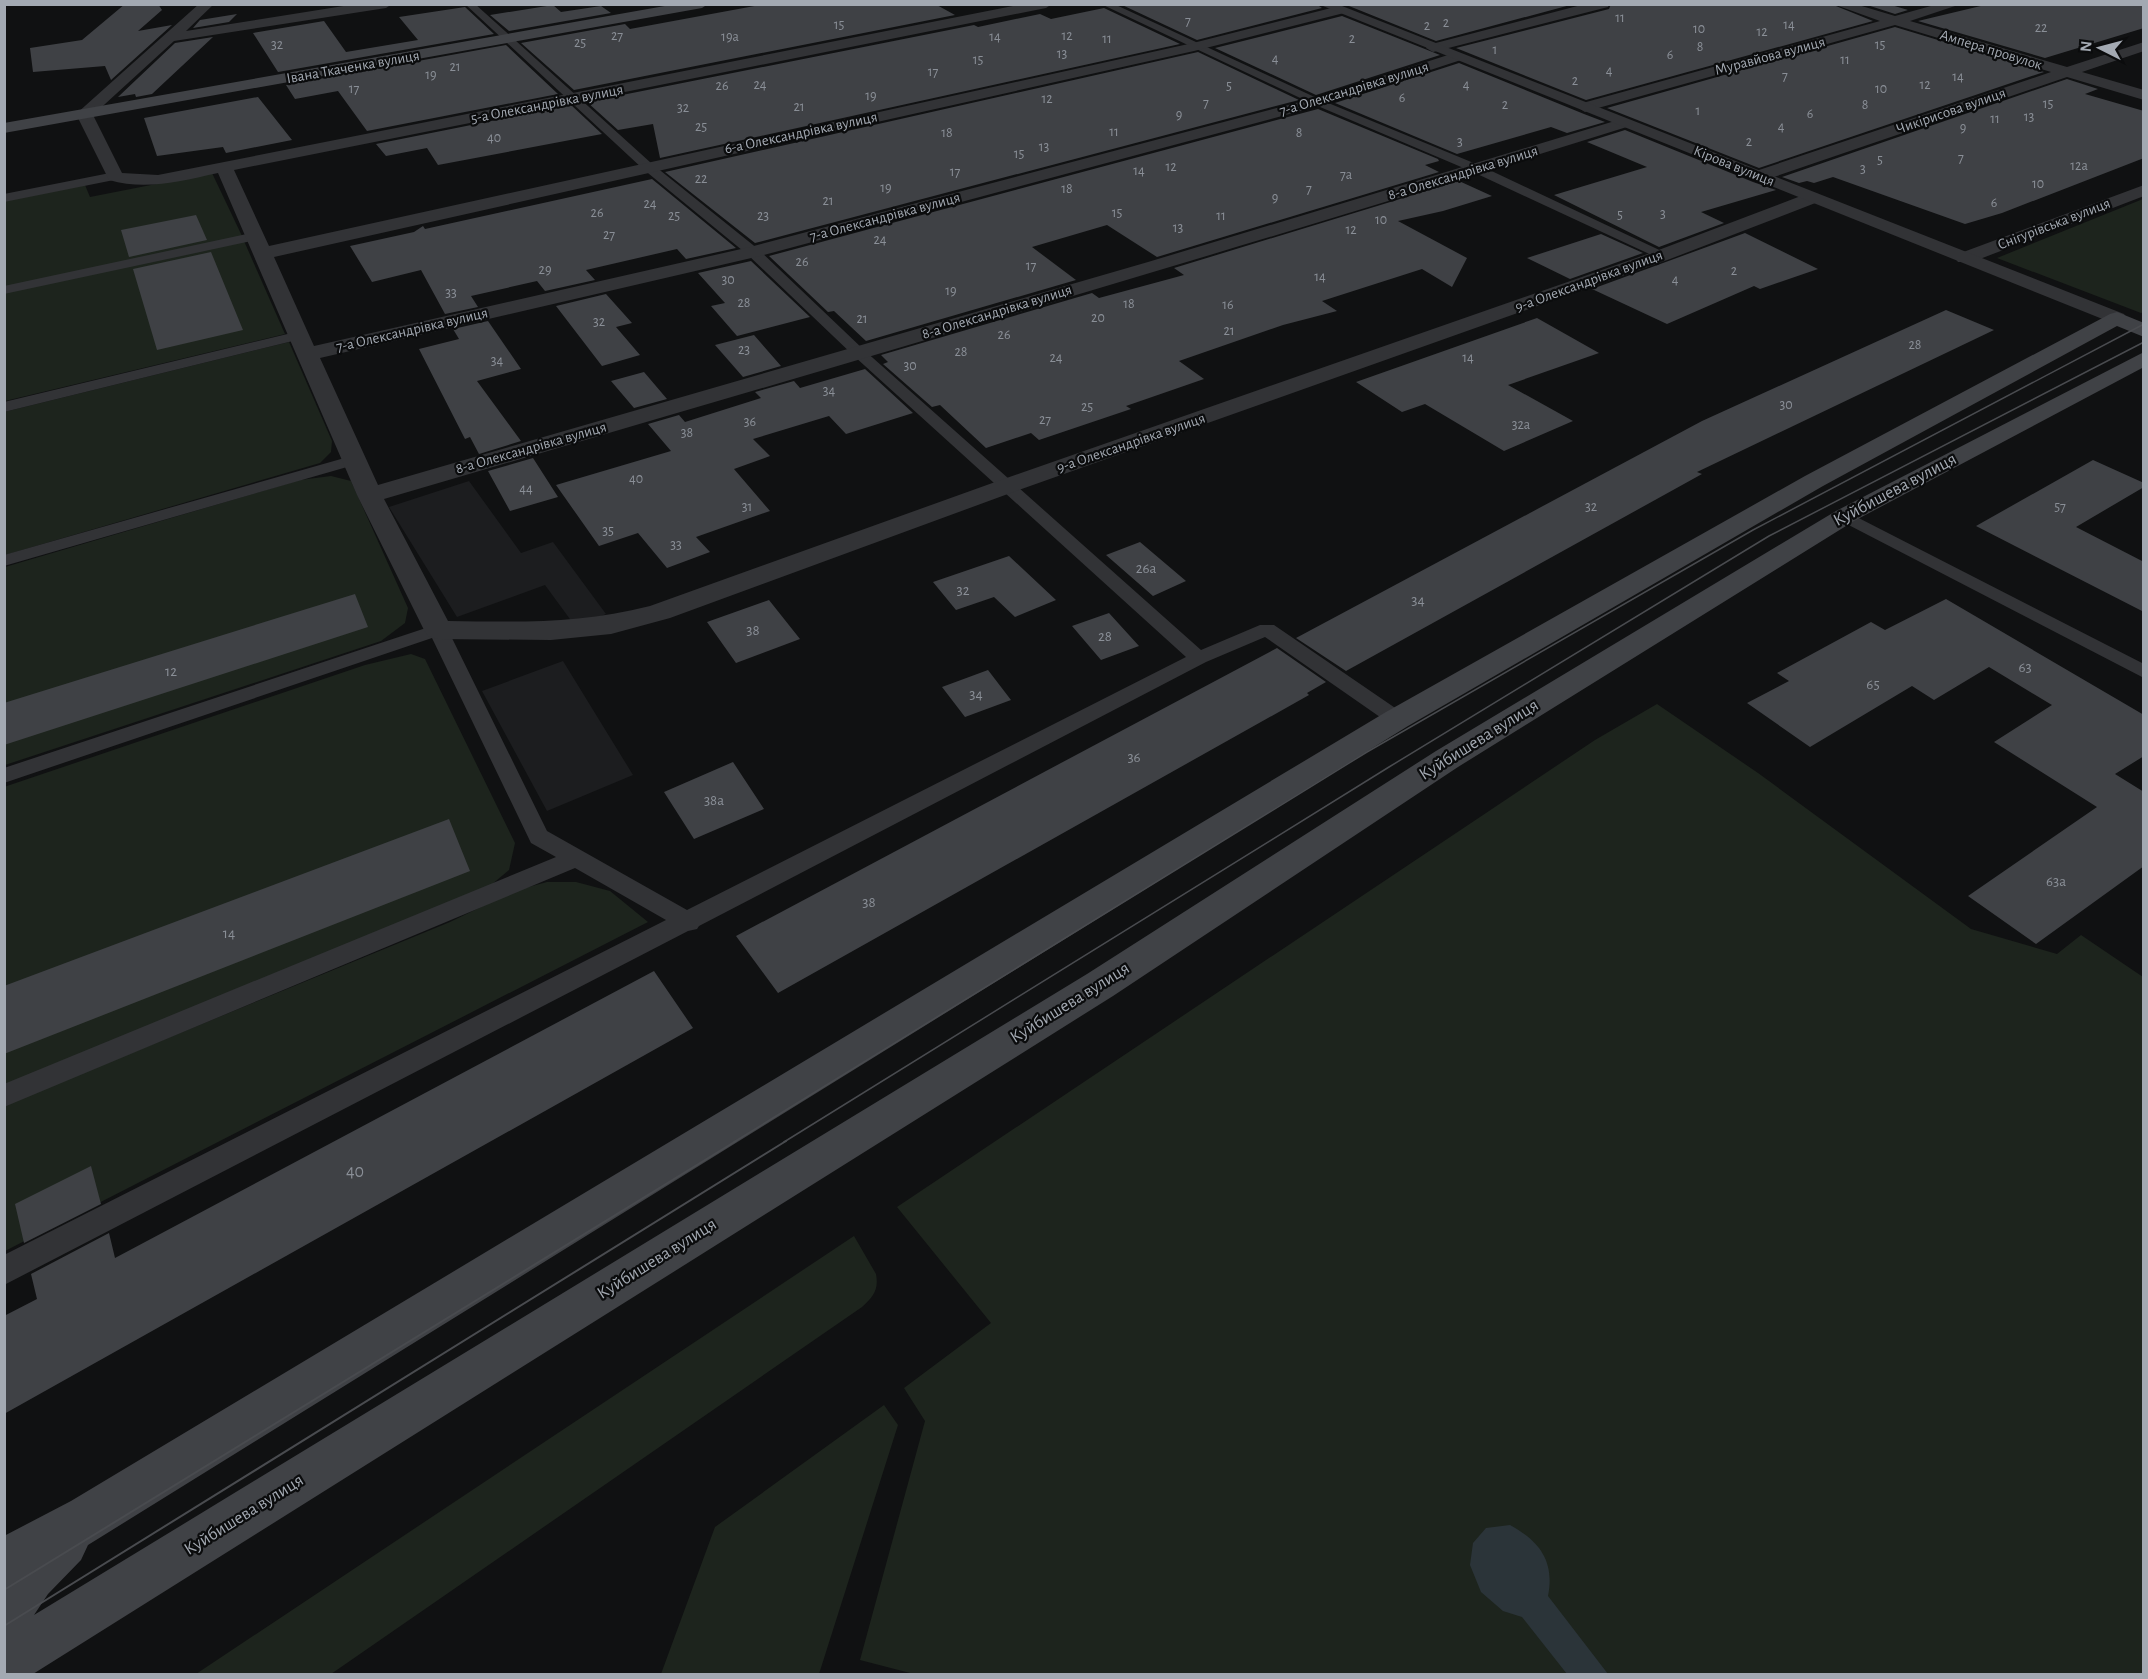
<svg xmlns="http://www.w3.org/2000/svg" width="2148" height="1679" viewBox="0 0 2148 1679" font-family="'Alegreya Sans',sans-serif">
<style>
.built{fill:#1c1d1f}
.green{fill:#1d241d}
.water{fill:#2b3439}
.building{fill:#3f4145}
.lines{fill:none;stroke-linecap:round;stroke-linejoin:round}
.service{fill:#323336;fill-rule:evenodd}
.minor{fill:#323336;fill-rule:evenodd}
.tertiary{fill:#323336;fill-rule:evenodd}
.secondary{fill:#404246;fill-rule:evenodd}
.tram-far1{stroke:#494b4f;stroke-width:1.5}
.tram{stroke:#494b4f;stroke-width:2}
.labels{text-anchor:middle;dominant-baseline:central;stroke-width:4.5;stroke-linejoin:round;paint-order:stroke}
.far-number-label{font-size:14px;fill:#8a8f97}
.far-street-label{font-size:15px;fill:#a3a9b2;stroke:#0b0c0d}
.number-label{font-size:15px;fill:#8a8f97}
.street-label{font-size:18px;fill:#a3a9b2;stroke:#0b0c0d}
.near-number-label{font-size:18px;fill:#8a8f97}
</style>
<rect width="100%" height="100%" fill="#101112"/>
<!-- built -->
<path class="built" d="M469,481L521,553L553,542L606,614L575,626L545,585L457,617L389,507Z
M563,661L633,775L547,811L482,691Z"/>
<!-- green -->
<path class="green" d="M212,173L242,236L5,287V200L85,185L90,197Z
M2143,199L2144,312L2141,313L1997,258Z
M244,241L285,334L5,401L4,292Z
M289,342L332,441L331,452L320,463L5,555L4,412Z
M331,476L351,481L408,608L405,623L381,641L5,765V567L300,480Z
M411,654L425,659L515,843L509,870L485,890L5,1085L4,787L365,665Z
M1657,704L1758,773L1971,929L2057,954L2081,935L2143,977V1674H914L860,1660L925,1421L904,1388L991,1323L897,1207L1595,740Z
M547,882H576L610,891L648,922L5,1251V1105L450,922L514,891Z
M854,1236L876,1274C879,1290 873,1297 862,1307L331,1674H196Z
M884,1405L898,1425L819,1674H661L715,1527Z"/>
<!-- water -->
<path class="water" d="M1510,1525C1539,1541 1555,1561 1548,1596L1608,1674H1567L1522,1617L1503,1611L1481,1592L1470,1565L1473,1543L1486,1528Z"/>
<!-- building -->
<path class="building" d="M125,4H158L162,10L138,31L172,25L111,80L105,66L33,72L30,48L82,40Z
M765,4H935L955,15L574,90L521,43L625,24L630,29Z
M1120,4H1316L1322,8L1197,40Z
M1344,4H1574L1436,41Z
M1611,4H1831L1873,21L1586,100L1456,48L1609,9Z
M1864,4H1888L1908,10L1895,14Z
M1989,4L2144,5V28L2045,58L1918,21Z
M553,5L561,12L601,6L611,13L509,31L490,15Z
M465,7L494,34L278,72L253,33L324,21L346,52L418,40L399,17Z
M1104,8L1180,44L660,158L653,124L618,130L587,102L974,25L978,27L1040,14L1051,19Z
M237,14L229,22L193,28L200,20Z
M1342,16L1440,55L1316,95L1215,48Z
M1895,27L2044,72L1759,168L1607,108Z
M213,37L152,94L136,97L135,94L118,97L175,43Z
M506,45L558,94L367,131L338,91L295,99L286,85Z
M1198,52L1299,100L755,243L665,172Z
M1459,63L1584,114L1605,122L1567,133L1551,127L1457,154L1335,103Z
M2067,79L2098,89L2085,94L2144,111V158L2002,213L1965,224L1833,177L1814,183L1807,181L1799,183L1782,177Z
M258,97L292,140L226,153L223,147L157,156L144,118Z
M571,105L602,134L438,165L427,148L386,156L376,144Z
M1318,109L1438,159L1439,161L1425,165L1439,172L1157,257L1107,225L1032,247L1076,280L866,341L834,311L828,312L769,256Z
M1625,130L1753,182L1776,190L1701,212L1724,223L1659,247L1554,195L1647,167L1587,142Z
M652,179L736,248L686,259L677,249L586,270L595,280L545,291L537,281L471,296L478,307L445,314L421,270L372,282L350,246L414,232L423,226L425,229Z
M1459,181L1492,196L1443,211L1398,221L1467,258L1452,287L1422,269L1322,301L1337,311L1283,325L1179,361L1204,379L1126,406L1131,409L1039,440L1031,433L986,448L940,405L932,407L883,364L888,362L881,355L1092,293L1099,298L1184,275L1174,268Z
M196,215L207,240L129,257L121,230Z
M1745,233L1818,269L1760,289L1754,286L1667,324L1592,289Z
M1601,234L1643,253L1570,279L1527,258Z
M211,252L243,330L157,350L133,269Z
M751,261L810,317L737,336L711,306L725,303L698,273Z
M606,294L632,323L616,327L640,355L602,366L556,306Z
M1946,310L1994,330L1697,472L1702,474L1346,671L1296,638L1702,421Z
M1537,318L1599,353L1508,385L1573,421L1504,451L1425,404L1402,412L1356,382Z
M488,321L521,369L477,381L521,441L479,454L470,437L465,439L419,349L459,339L453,329Z
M754,335L781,366L743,377L715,345Z
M865,369L913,413L846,434L829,416L753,439L770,456L734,469L770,511L696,537L710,552L667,568L638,533L599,546L556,485L671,451L648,424L679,415L685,422L761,398L755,392L794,381L800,388Z
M644,372L667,399L634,408L611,381Z
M533,458L558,497L510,511L488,471Z
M2093,460L2144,483V487L2076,527L2144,562V612L1976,526Z
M1140,542L1186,581L1153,596L1106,555Z
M1009,556L1056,600L1015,617L994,597L956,610L933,582Z
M355,594L368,627L4,745V703Z
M1946,599L2144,715V756L2115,774L2144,792V866L2036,944L1968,896L2097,807L1994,742L2052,705L1989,667L1934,700L1912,686L1810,747L1747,703L1789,681L1777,673L1871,622L1885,630Z
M769,600L800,639L736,663L707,622Z
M1109,613L1139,646L1101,660L1072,626Z
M1277,648L1326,682L1307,693L1309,695L778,993L736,936Z
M988,670L1011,700L965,717L942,687Z
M733,762L764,809L694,839L664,792Z
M449,819L470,871L4,1054V986Z
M654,971L693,1028L4,1414V1316L37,1299L31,1274L109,1233L115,1258Z
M91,1166L101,1204L24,1243L15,1204Z"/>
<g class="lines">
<!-- service -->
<path class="service" d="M465,4H475L651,163L758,249L864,350L1201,650L1260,625H1274L1404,714L1407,719L1404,724L1397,726L1390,724L1265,637L1206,662L699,926L697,929L688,931L4,1285V1255L666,920L575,868L4,1107V1084L556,857L531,843L432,638L4,783V768L438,624L445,626L448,630L547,831L687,910L1186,657L854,356L748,255L643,169Z
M1101,4H1114L1321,100L1481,166L1670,255L1663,259L1658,258L1473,172L1313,104Z
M115,172L119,173V179L4,202V194Z
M256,232L261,233L262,236L261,239L4,294V286Z
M300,331L305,332L307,335L305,338L4,412V402Z
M355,455L361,457L363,460L361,463L4,566V555Z
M1845,511L2144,664V678L1839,520L1836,516L1839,512Z"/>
<!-- minor -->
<path class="minor" d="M199,4H214L186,31L356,4H392L386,8L174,41L93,115L122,173L158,175L1023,4H1052L1046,8L234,170L269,246L1193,43L1339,6L1346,10L1344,13L1194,51L274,257L314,346L750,247L1311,99L1451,54H1461L1463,57L1461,60L1323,105L760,256L320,358L378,485L1148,262L1618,120H1630L1632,123L1630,126C1216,256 800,377 384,499L448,621C520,622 580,624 650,606L998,481L1656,251L1806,194H1818L1821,198L1818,202L1670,259L1016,491L670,618L611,634L551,640L438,639L428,636L424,630L357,495L218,173C181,181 146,191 109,180L76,114Z
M1585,4H1609L1608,7L1433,52L1426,48L1428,45Z
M1833,4H1855L1895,16L1938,4H1961L1910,21L2067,67L2144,42V51L2082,72L2144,90V100L2067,77L1765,180H1753L1750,176L1753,172L2051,72L1895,25L1591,110L1585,112L1577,107L1579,104L1880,21Z
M2144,185V196L1972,262H1958L1955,258L1958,254Z"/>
<!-- tertiary -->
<path class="tertiary" d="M1318,4H1337L2124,314L2127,318L2124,322L2117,324L2110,322Z"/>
<!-- secondary -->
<path class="secondary" d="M676,4H708L702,8L4,133V123Z
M2117,312L2144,323V337L2117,326L1823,486L1408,726L88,1545L81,1560L48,1594L34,1615L1087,974L1436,751L1836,511L2144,352V367L1854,521L1458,767L1113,996L33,1674H4V1536L71,1501L1386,712L1805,476L2110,314Z"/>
<!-- tram-far1 -->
<path class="tram-far1" d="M734,1142L1367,752L1753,530L2144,324
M784,1142L1389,767L1769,536L2144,342"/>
<!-- tram -->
<path class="tram" d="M4,1590L736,1141
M4,1626L786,1141"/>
</g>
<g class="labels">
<!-- far-number labels -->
<g class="far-number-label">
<text x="1620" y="18">11</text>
<text x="1188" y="21">7</text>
<text x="1446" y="23">2</text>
<text x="839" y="25">15</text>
<text x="1789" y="25">14</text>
<text x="1427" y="26">2</text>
<text x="2041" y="28">22</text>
<text x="1699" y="29">10</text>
<text x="1762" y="32">12</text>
<text x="617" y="36">27</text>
<text x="1067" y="36">12</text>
<text x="730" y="37">19а</text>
<text x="995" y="37">14</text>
<text x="1107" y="39">11</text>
<text x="1352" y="39">2</text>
<text x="580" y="43">25</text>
<text x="277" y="45">32</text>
<text x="1880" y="45">15</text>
<text x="1700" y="47">8</text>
<text x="1495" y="50">1</text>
<text x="1062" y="54">13</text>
<text x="1670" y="55">6</text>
<text x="1275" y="59">4</text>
<text x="978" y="60">15</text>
<text x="1845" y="60">11</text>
<text x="455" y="67">21</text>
<text x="1609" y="71">4</text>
<text x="933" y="72">17</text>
<text x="431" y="75">19</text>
<text x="1785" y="76">7</text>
<text x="1958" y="77">14</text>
<text x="1575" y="81">2</text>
<text x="760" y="85">24</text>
<text x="1466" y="85">4</text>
<text x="1925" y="85">12</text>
<text x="722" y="86">26</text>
<text x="1229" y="86">5</text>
<text x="354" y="89">17</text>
<text x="1881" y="89">10</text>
<text x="871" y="96">19</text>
<text x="1402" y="98">6</text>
<text x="1047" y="99">12</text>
<text x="1206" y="103">7</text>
<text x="2048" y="104">15</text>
<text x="1505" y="105">2</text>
<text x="1865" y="105">8</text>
<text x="799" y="107">21</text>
<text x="683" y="108">32</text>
<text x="1698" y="111">1</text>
<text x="1810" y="114">6</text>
<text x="1179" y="115">9</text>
<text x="2029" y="117">13</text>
<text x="1995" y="119">11</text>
<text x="701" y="127">25</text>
<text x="1781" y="127">4</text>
<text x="1963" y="128">9</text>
<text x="1114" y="132">11</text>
<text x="947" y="133">18</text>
<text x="1299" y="133">8</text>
<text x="494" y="138">40</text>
<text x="1460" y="142">3</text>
<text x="1749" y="142">2</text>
<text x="1044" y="147">13</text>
<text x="1019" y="154">15</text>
<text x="1961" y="158">7</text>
<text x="1880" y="160">5</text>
<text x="2079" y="166">12а</text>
<text x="1171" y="167">12</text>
<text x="1863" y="169">3</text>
<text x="1139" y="171">14</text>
<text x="955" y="172">17</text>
<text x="1346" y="175">7а</text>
<text x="701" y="179">22</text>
<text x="2038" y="184">10</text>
<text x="886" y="188">19</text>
<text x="1067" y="189">18</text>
<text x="1309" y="189">7</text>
<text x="1275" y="198">9</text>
<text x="828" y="201">21</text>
<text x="1994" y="203">6</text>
<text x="650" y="204">24</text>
<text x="597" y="213">26</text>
<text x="1117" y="213">15</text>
<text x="1663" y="214">3</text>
<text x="1620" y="215">5</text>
<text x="674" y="216">25</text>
<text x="763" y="216">23</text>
<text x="1221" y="216">11</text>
<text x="1381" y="220">10</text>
<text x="1178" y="228">13</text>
<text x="1351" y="230">12</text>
<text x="609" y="235">27</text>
<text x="880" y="240">24</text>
<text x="802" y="262">26</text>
<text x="1031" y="266">17</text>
<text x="545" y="270">29</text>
<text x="1734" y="271">2</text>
<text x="1320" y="277">14</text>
<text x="728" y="280">30</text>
<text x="1675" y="280">4</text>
<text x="951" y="291">19</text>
<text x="451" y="293">33</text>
<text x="744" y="303">28</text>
<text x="1129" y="304">18</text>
<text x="1228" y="305">16</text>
<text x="1098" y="318">20</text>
<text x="862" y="319">21</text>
<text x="599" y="322">32</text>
<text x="1229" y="331">21</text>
<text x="1004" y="335">26</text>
<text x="1915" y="345">28</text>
<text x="744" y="350">23</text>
<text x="961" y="352">28</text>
<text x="1056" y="358">24</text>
<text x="1468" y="358">14</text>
<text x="497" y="361">34</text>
<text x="910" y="366">30</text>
<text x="829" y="391">34</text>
<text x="1786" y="405">30</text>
<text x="1087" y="407">25</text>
<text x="1045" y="420">27</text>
<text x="750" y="422">36</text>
<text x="1521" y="425">32а</text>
<text x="687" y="433">38</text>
<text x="636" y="479">40</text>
<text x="526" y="489">44</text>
<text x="747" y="507">31</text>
<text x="1591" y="507">32</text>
<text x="2060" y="507">57</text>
<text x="608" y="531">35</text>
<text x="676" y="545">33</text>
</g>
<!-- far-street labels -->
<g class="far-street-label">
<text transform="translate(1991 50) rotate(17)">Ампера провулок</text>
<text transform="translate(1770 56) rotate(-15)">Муравйова вулиця</text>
<text transform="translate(353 67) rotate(-10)">Івана Ткаченка вулиця</text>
<text transform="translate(1354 89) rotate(-17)">7-а Олександрівка вулиця</text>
<text transform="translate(547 104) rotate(-11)">5-а Олександрівка вулиця</text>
<text transform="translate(1951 111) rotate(-19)">Чикірисова вулиця</text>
<text transform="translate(801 133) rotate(-12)">6-а Олександрівка вулиця</text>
<text transform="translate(1734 166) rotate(22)">Кірова вулиця</text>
<text transform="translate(1463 173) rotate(-17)">8-а Олександрівка вулиця</text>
<text transform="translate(885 217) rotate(-15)">7-а Олександрівка вулиця</text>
<text transform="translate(2054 224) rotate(-21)">Снігурівська вулиця</text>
<text transform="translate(1589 281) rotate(-20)">9-а Олександрівка вулиця</text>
<text transform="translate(997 312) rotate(-17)">8-а Олександрівка вулиця</text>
<text transform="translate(412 330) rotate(-13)">7-а Олександрівка вулиця</text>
<text transform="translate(1131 443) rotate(-19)">9-а Олександрівка вулиця</text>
<text transform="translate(531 448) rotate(-16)">8-а Олександрівка вулиця</text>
</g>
<!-- number labels -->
<g class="number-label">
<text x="1146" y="568">26а</text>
<text x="963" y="590">32</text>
<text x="1418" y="600">34</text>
<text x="753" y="630">38</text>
<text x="1105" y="636">28</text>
<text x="2025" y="667">63</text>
<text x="171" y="671">12</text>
<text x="1873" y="684">65</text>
<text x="976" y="694">34</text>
<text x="1134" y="757">36</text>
<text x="714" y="800">38а</text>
<text x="2056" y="881">63а</text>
<text x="869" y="902">38</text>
<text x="229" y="933">14</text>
</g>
<!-- street labels -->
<g class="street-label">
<text transform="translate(1895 490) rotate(-28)">Куйбишева вулиця</text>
<text transform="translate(1479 740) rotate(-32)">Куйбишева вулиця</text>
<text transform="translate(1070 1003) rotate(-32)">Куйбишева вулиця</text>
<text transform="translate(657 1259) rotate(-32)">Куйбишева вулиця</text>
<text transform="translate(244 1515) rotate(-32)">Куйбишева вулиця</text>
</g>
<!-- near-number labels -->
<g class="near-number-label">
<text x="355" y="1172">40</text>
</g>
</g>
<!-- border -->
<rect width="2148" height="1679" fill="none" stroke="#a3a9b2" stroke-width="12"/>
<!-- north arrow -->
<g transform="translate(2100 48) rotate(276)" stroke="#0b0c0d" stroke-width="4.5" paint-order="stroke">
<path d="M0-4.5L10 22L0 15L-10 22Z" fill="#a3a9b2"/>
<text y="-9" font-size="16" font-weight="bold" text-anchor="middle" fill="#a3a9b2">N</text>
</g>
</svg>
